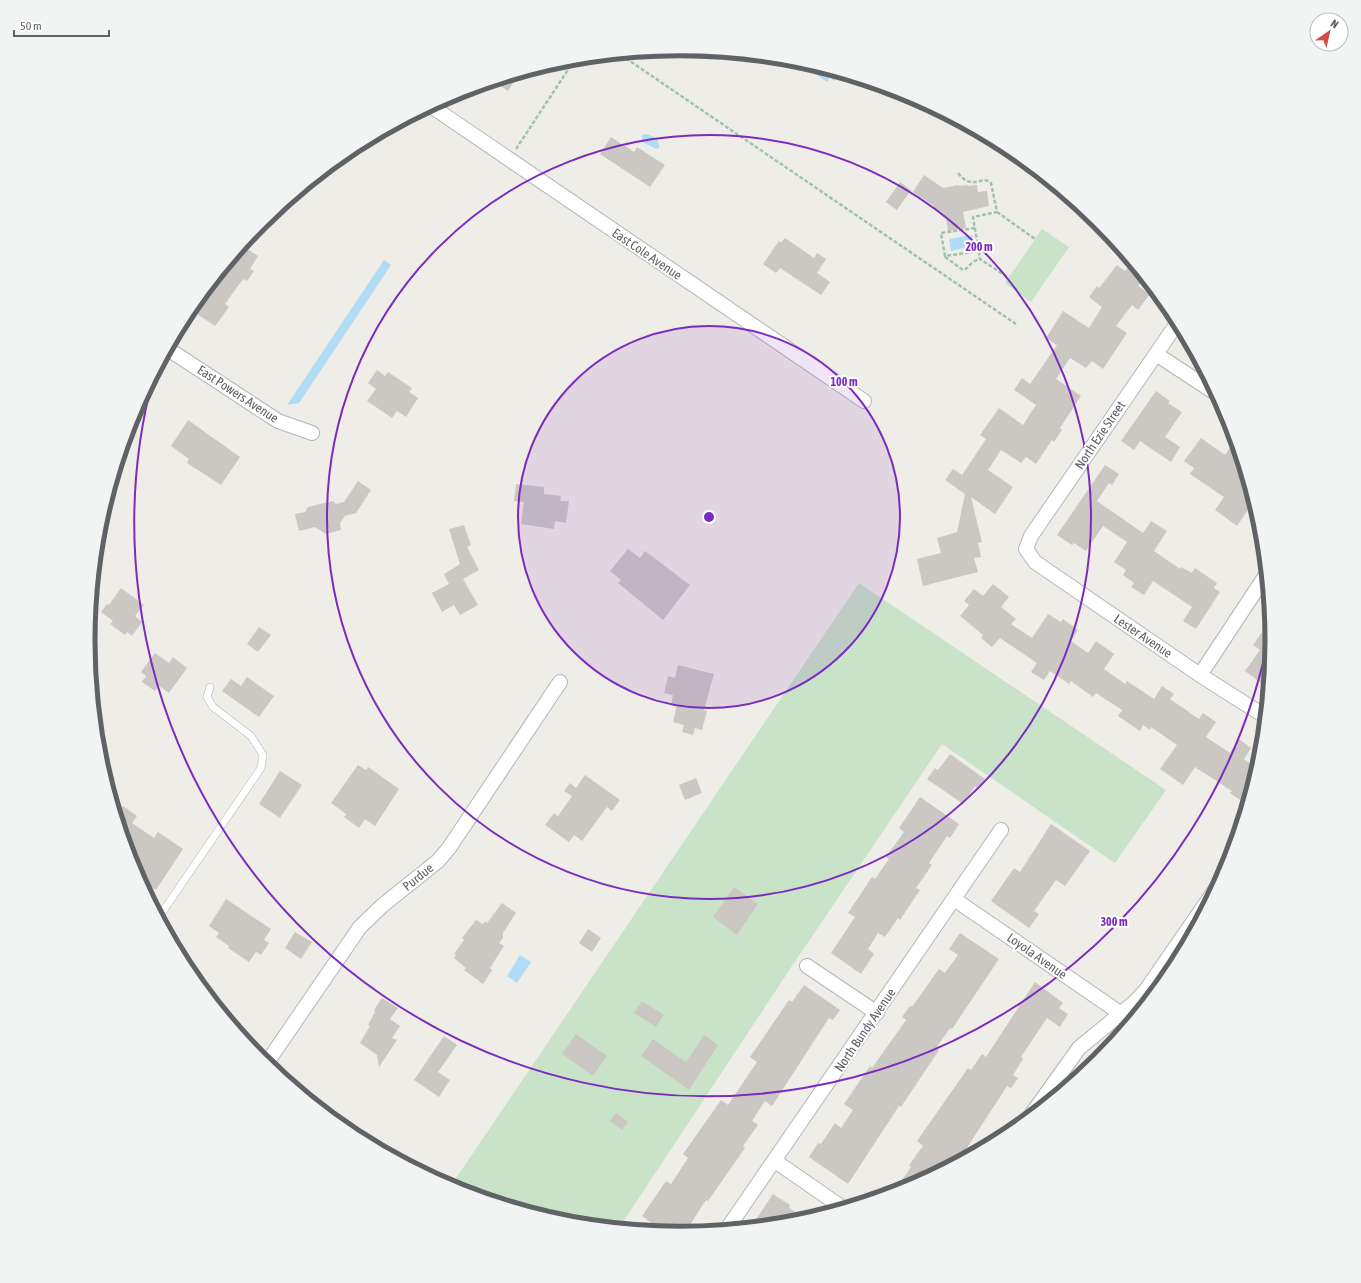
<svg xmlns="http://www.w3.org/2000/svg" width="1361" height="1283" viewBox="0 0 1361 1283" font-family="'Asap Condensed',sans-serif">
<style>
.green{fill:#c9e3c8}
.water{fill:#b2dcf5}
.building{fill:#cbc8c4}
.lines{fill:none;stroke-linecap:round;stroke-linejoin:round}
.service-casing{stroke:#b3b5b8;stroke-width:8}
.minor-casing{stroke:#b3b5b8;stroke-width:16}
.path{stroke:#a1c4a9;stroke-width:2.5;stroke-dasharray:4 2;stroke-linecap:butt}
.service{stroke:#fff;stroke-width:7}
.minor{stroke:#fff;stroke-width:14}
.ring{fill:none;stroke:#7b2cbf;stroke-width:2}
.labels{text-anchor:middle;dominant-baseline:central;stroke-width:4;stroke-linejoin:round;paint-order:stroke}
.street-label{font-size:13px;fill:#5f6366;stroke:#fff}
.rim{fill:none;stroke:#5f6366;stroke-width:5}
.centre{fill:#7b2cbf;stroke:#fff;stroke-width:2}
.ring-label{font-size:12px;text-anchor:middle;font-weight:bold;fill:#7b2cbf;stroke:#fff;stroke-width:4;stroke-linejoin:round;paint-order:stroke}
</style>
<rect width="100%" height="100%" fill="#efede8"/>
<!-- green -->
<path class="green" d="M1042,229L1069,247L1031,302L1005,283Z
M859,583L1166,790L1115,863L942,744L790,969L619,1228L565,1223L450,1187Z"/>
<!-- water -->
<path class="water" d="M815,66L839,73L834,81L830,78L827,82L808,69L810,67L813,69Z
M647,134C653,136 661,141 659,148L656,149L642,142V135Z
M972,235L974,246L951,251L949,239Z
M384,260L391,265L299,403L287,405Z
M520,955L531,962L517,983L507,976Z"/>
<!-- building -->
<path class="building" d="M519,74L508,91L494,82L507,78Z
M611,137L634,152L637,147L665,165L650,187L600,154Z
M924,175L943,188L959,185V186L967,185L968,186L977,185L978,192L987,191L989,206L963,212L966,228L948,231L946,218L932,208L934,206L913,192Z
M900,182L911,190L897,210L886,202Z
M785,238L814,258L817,253L826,259L817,273L830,282L821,295L780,268L776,273L763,264L779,241L781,243Z
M243,246L258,256L250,269L254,271L247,281L243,279L225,304L229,307L215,326L197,314L204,303L202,301Z
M1117,265L1125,271L1130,265L1141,273L1144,277L1138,286L1150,294L1138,310L1132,305L1116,326L1127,333L1103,369L1092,361L1086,368L1070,358L1056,379L1081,396L1060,428L1062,430L1054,442L1052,440L1036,464L1026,457L1021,463L1001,450L988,470L1013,487L995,514L971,497L982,542L978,543L981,557L974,558L978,572L923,586L917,559L941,553L937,538L957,532L965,494L945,480L953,469L962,475L986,439L980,435L999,408L1023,425L1036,405L1014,390L1022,378L1030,384L1057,345L1046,338L1063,311L1089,328L1102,307L1089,297L1097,286L1099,288Z
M377,370L385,376L388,372L412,388L409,392L418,398L406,417L397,411L392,418L367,401L376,389L368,383Z
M1156,391L1170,401L1168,403L1182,412L1165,437L1180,447L1171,462L1140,441L1134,450L1121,441Z
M188,420L240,457L221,485L187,463L189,459L171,446Z
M1201,438L1225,455L1235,440L1254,501L1237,526L1215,510L1224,497L1190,474L1194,468L1184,461Z
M1105,465L1119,474L1112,485L1109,483L1097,501L1143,533L1151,521L1167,531L1154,551L1180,569L1181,567L1192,573L1195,568L1217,583L1214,588L1220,592L1196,629L1183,621L1192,607L1153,581L1144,595L1131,587L1134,583L1123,575L1126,570L1114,562L1127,542L1103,526L1086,551L1074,543L1072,545L1057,535Z
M358,481L371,490L356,513L345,516L340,523L341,530L326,534L315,527L299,531L295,514L305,512L308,507L333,501L336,504L344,502Z
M516,484L544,487V494L561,496L560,501H569L566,523L555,521L554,529L521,524L524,502L514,501Z
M464,525L471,545L467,547L479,570L463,579L478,605L460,615L454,605L442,612L432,593L449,584L444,574L460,564L449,529Z
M628,549L640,558L645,551L690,585L663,620L618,583L621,580L610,571Z
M993,584L1009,597L1001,607L1016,619L1011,624L1032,638L1048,614L1061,622L1063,619L1078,630L1071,641L1088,653L1096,641L1114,654L1104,669L1125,684L1127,681L1154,699L1162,686L1174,694L1170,699L1199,719L1203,713L1216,722L1206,737L1230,753L1239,739L1251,748L1244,759L1258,769L1252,787L1243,802L1230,793L1232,791L1195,767L1183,785L1160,769L1177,745L1151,727L1150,730L1143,725L1140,731L1118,716L1122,710L1096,693L1093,697L1071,681L1069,684L1050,671L1044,680L1031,672L1037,663L1000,638L992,647L981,638L983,635L960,616L969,605L964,601L974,589L983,596Z
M121,588L144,605L135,616L142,622L132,636L127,632L125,635L110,624L113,621L101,612L107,604L109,605Z
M259,627L271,635L258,652L247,644Z
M1262,632L1273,640L1268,688L1245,671L1260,650L1253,645Z
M155,653L169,663L173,657L187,668L169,693L159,686L155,691L142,682L146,676L141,672Z
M678,665L714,674L704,710L707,711L702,730L695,728L693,735L682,732L684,725L673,722L677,705L671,704L673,695L664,693L668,676L675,678Z
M247,677L274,696L259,717L222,691L231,679L241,686Z
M950,754L985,779L978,789L975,786L963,804L927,779L935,768L938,770Z
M358,765L366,770L368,767L399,789L375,826L365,819L359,828L344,817L346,814L331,803Z
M280,771L302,785L280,818L259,804Z
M585,775L620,800L612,811L607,807L582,841L574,835L569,842L545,825L554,813L558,816L572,796L564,791L570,783L576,788Z
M696,778L702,793L685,800L679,785Z
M920,797L959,824L950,838L947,836L929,863L932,865L916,888L920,890L900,920L898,918L885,937L878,933L868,949L874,954L861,974L831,953L855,917L848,913L872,877L875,879L889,859L886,857L904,832L899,828Z
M123,806L137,816L132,823L154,838L158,832L183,849L156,890L143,881L144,879L136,873L133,868L117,815Z
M1051,824L1090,851L1065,886L1056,880L1034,911L1039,914L1029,928L991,901L1014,868L1020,872Z
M734,887L758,904L737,935L713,917Z
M226,899L271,929L264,940L269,943L261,955L256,952L249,962L228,948L229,946L216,937L219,933L209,926Z
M502,903L516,913L503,933V938L499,943L504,946L490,968L492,970L483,984L464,970L466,968L454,958L456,955L454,954L464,940L462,938L476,920L483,924L485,921L487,923Z
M588,929L601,938L592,952L579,943Z
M295,932L312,942L301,959L285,948Z
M960,933L999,959L952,1029L950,1028L936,1048L939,1050L901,1107L899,1106L848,1184L809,1157L818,1143L821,1144L835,1123L841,1128L853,1110L844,1104L870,1066L872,1068L906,1020L902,1017L910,1006L912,1007L939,969L945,973L958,955L949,949Z
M1035,982L1063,1003L1059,1008L1068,1014L1060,1027L1047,1018L1021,1057L1023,1059L1013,1075L1018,1078L1011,1088L1007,1086L963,1154L967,1157L907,1189L893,1193L911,1167L909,1165L923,1146L917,1141L968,1068L971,1070L982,1054L986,1057Z
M804,985L840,1010L833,1020L829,1018L772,1106L765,1101L752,1121L758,1125L743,1146L745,1148L708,1201L706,1200L684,1234L666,1233L642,1216L666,1181L671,1184L688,1158L683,1154L721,1100L728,1105L757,1062L750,1057L789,1000L792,1002Z
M382,998L398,1008L390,1019L400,1026L392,1038L397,1040L379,1067L377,1055L360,1043L370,1026L368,1025L375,1012L374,1010Z
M642,1001L664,1015L656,1027L634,1013Z
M576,1034L607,1056L593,1076L562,1054Z
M704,1035L718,1045L689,1090L641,1056L653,1039L686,1062Z
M444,1036L457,1045L438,1072L450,1080L439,1097L414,1080Z
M616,1113L628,1122L622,1130L610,1121Z
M773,1194L790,1205L789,1208L807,1219L796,1223L751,1227Z"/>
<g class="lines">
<!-- service casing -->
<g class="service-casing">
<path id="service" d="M159,917L261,768L263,755L251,736L213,707L207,697L210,687"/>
</g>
<!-- minor casing -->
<g class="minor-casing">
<path id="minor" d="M431,106L864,401
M1178,322L1031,536L1026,549L1035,562L1200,675L1266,717
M168,349L278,421L312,433
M1156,354L1217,394
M1200,675L1266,575
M954,899L1120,1013
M807,966L877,1013
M266,1064L360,927L383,905L438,861L449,848L560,682
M1029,1118L1079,1048L1135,1002L1146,990L1222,880
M775,1161L843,1208
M727,1229L1001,830"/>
</g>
<!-- path -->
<path class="path" d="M621,55L1016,324
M516,149L575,59
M958,173C973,192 981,174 991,183L997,212L973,217L980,259L1009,278
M997,212L1035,239
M975,228L941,233L945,256L979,251
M945,257L963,270C970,268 969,262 980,259"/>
<!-- service -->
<use href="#service" class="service"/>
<!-- minor -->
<use href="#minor" class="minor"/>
</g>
<!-- distance rings -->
<circle cx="709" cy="517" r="191" fill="#7b2cbf" fill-opacity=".12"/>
<g class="ring">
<circle cx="709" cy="517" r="191"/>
<circle cx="709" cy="517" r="382"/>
<path d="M1271 626A573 573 0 1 1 153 378"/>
</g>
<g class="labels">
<!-- street labels -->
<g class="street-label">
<text transform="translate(647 254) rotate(34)">East Cole Avenue</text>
<text transform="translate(238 394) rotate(33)">East Powers Avenue</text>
<text transform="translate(1100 435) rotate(-56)">North Ezie Street</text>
<text transform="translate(1143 636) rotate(34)">Lester Avenue</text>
<text transform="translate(418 877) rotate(-39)">Purdue</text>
<text transform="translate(1037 956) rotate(35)">Loyola Avenue</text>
<text transform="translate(865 1030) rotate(-56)">North Bundy Avenue</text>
</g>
</g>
<!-- crop -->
<path d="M0 0H1361V1283H0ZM95 641a585 585 0 1 1 1170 0a585 585 0 1 1-1170 0Z" fill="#f2f3f3" fill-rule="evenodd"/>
<path class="rim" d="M95 641a585 585 0 1 1 1170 0a585 585 0 1 1-1170 0Z"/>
<circle cx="709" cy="517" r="6" class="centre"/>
<g class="ring-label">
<text x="979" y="251">200 m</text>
<text x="844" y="386">100 m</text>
<text x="1114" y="926">300 m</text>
</g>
<!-- north arrow -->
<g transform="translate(1329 32) rotate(34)"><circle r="19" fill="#ffffff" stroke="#bfc1c2"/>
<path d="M0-3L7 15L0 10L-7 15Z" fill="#d54b48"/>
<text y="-6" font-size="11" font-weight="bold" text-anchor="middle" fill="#5f6366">N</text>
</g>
<!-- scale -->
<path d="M14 30v6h95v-6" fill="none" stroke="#5f6366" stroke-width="2"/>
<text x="20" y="30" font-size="12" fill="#5f6366" stroke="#ffffff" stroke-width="3" paint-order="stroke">50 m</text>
</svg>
